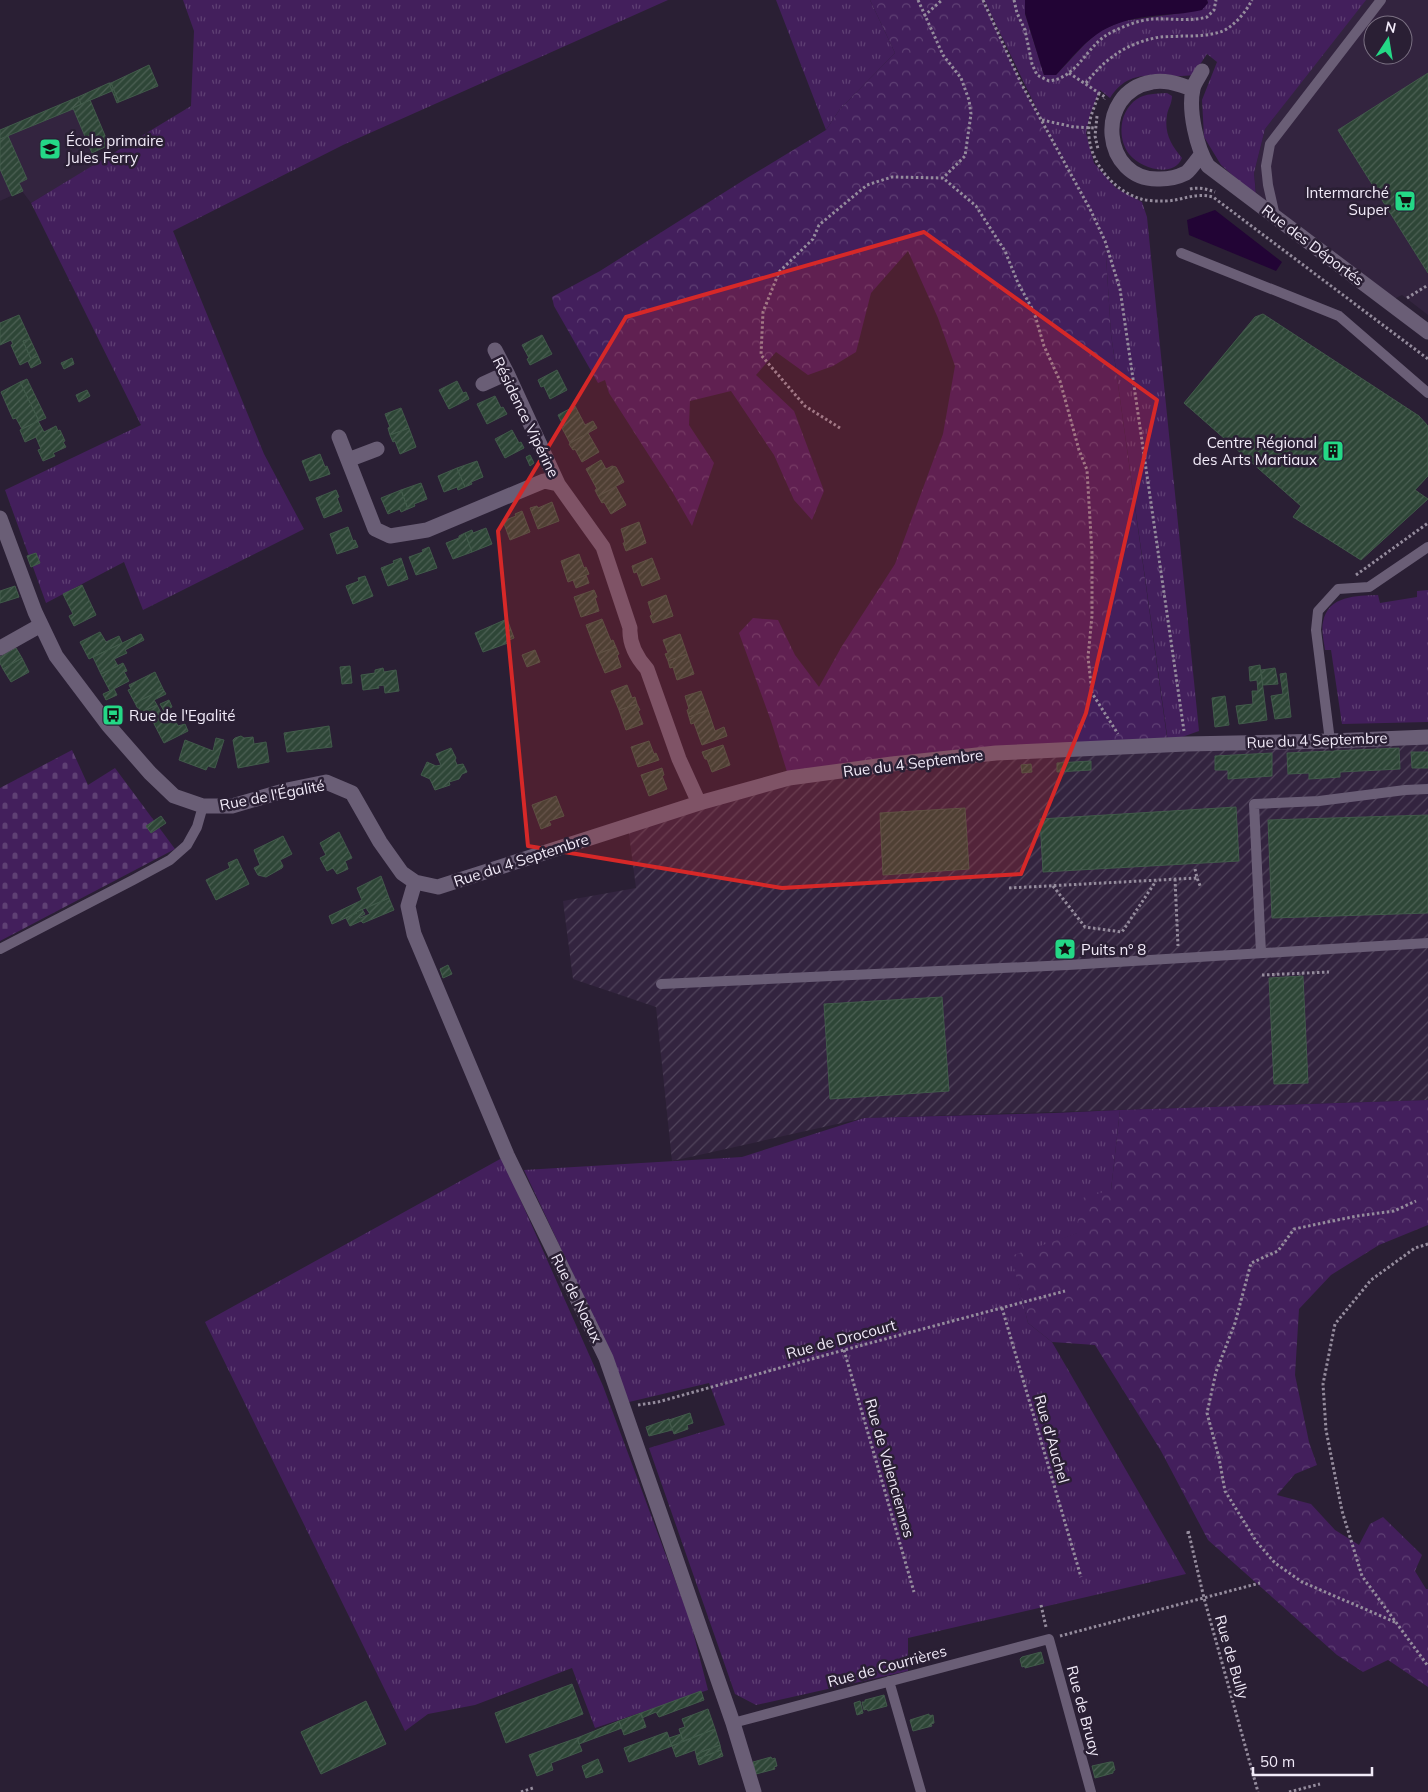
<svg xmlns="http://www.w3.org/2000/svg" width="1428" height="1792" viewBox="0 0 1428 1792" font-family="Mulish,sans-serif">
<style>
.built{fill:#33243f;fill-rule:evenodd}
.industrial{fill:url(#industrial-furrows)}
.grass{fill:url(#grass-tufts)}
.forest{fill:url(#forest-crowns)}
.cemetery{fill:url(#cemetery-stones)}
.water{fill:#220435}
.building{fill:url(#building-hatch);stroke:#415a4a}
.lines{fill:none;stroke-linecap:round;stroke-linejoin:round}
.path{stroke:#958c9d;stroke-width:3;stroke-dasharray:2.5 2.5;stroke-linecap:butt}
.lane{stroke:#6a5e76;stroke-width:10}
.street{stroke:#6a5e76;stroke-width:15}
.marked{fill:#d62828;fill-opacity:0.2;stroke:#d62828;stroke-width:4;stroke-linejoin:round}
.labels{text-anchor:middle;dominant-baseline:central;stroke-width:5;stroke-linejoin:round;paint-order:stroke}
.poi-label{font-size:15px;fill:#f1eaf8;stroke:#2a1f34;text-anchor:start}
.street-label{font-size:15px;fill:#f1eaf8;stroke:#2a1f34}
</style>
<defs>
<pattern id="industrial-furrows" width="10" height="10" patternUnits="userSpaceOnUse" patternTransform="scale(1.25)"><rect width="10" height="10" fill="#33243f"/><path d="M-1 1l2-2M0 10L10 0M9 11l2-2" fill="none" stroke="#51445c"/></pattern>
<pattern id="grass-tufts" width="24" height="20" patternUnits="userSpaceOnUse" patternTransform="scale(1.25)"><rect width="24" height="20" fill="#431f5c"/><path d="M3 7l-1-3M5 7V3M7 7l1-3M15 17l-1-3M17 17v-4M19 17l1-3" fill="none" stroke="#5f4074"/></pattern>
<pattern id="forest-crowns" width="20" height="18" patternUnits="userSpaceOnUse" patternTransform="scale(1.25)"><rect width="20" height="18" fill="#431f5c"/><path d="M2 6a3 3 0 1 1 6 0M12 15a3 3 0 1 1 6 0" fill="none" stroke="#5f4074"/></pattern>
<pattern id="cemetery-stones" width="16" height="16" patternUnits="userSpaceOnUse" patternTransform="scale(1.25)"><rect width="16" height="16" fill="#431f5c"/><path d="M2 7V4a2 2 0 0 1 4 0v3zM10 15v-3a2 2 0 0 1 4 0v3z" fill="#5f4074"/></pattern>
<pattern id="building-hatch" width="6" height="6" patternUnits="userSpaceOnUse" patternTransform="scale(1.25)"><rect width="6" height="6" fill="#2e4637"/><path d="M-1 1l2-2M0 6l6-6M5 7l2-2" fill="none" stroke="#4d6155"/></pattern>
</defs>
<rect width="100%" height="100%" fill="#2a1f34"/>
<!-- built -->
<path class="built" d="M1363,0H1428V315L1402,295L1388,302L1257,202L1254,173L1265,129ZM1373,25H1403V55H1373Z
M78,97L81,104L90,100L109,145L92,153L95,165L31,203L22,191L0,201V130Z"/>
<!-- industrial -->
<path class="industrial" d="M1428,737V1100L864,1118L672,1161L656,1007L573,979L563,901L636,888L628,826L699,803L892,764Z"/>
<!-- grass -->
<path class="grass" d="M183,0H668L343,145L173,231L264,454L304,529L143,610L124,562L46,603L5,490L141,425L31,203L191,106L194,31Z
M776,0H870L895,53L840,109L826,130Z
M984,0H1025V14L1044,75H1056L1085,44L1100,31L1123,21L1182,13L1208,3L1207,0H1366L1265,129L1254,173L1256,196L1221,165L1204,137L1202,100L1217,62L1207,54L1193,75C1161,80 1131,64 1110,98L1100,90L1090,115L1086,133L1094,163L1116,188L1142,202L1147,217L1199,731L1168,742L1111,334L1105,241L1091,211L1042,120Z
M1167,93L1172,96C1172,104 1168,108 1167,115C1164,133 1171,145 1182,158C1173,179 1140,168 1129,154C1117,138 1119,111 1137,99C1146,93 1156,94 1167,93Z
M1428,590V722L1342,724L1331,650H1325C1324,641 1321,630 1323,622C1328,595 1357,596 1378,595L1380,603L1417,597V591Z
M1120,1110L1111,1190L1078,1233L1012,1257L1028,1323L1052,1342L1186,1574L908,1638V1671L756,1705L735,1694L649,1448L725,1425L709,1383L629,1402L603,1338L524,1170L742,1157L864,1118L1054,1113Z
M502,1158L603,1386L690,1620L708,1690L595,1728L572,1668L475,1705L428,1714L405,1731L205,1322Z"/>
<!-- forest -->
<path class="forest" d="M870,0H983L1021,83L1091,211L1105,241L1111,334L1168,745L789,778L771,721L739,633L753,618L778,620L795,655L819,687L842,646L895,564L943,434L955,366L938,318L908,251L871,293L856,352L833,366L808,375L776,352L756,375L794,411L824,491L812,520L794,500L774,455L731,391L690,401L689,425L714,463L692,526L673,493L609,393L605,380L598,383L554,306L552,297L600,271L747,178L826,130L840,109L895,53Z
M1428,1100V1225L1379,1245L1331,1275L1299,1309L1295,1375L1309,1442L1317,1465L1295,1474L1277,1495L1311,1504L1335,1530L1359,1545L1370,1524L1383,1517L1422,1555L1415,1571L1426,1589H1428V1687L1388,1660L1363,1672L1337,1655L1208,1540L1161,1451L1095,1345L1052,1342L1028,1323L1011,1256L1077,1233L1079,1199L1111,1190L1120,1110Z"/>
<!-- cemetery -->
<path class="cemetery" d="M72,750L88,785L115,768L175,849L0,941V788Z"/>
<!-- water -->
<path class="water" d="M1025,0H1207L1208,3L1202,10C1186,14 1168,14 1152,16C1101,22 1088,39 1056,75H1044L1025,13Z
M1215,210L1282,262L1276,271L1189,235L1187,220Z"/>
<!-- building -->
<path class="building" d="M149,65L158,86L119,102L111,83Z
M1428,73V273L1338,130Z
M109,83L112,91L81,104L78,97Z
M109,83H111L119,102L117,103Z
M78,97L81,104L73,108V109L0,139V130Z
M90,100L109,145L92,153L73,108Z
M8,136L27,179L19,183L23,191L12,196L0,169V139Z
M1263,314L1419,416L1428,426V476L1415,490L1428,499L1361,560L1293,517L1301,506L1184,403L1255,317Z
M19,315L30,339L23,341L31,359L38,356L41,363L31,368L28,361L20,365L11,345L13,344L11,340L0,345V323Z
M542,335L552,354L530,365L527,359L529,358L522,345Z
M30,339L38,356L31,359L23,341Z
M72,358L74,364L64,369L61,363Z
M557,370L567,390L550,399L544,386L541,387L538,380Z
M27,379L46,418L39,421L20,382Z
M457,381L463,393L466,392L469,399L449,409L439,390Z
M20,382L39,421L22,429L16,418L13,419L1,392Z
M87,390L90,396L79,402L76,395Z
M495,396L501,408L503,407L507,414L487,424L477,404Z
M575,406L585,425L593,421L597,428L570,443L562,428L564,427L558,415Z
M401,408L409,428L390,435L388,428L390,427L385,414Z
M38,421L44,432L56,426L58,431L60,430L65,441L63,442L66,447L53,453L55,456L43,461L38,450L41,449L36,437L25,442L20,430Z
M409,428L416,447L400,454L395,441L393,442L390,435Z
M512,430L519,443L521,442L524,448L505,458L495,439Z
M588,433L599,452L582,462L575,449L573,450L569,444Z
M320,454L325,467L327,466L330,474L310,481L302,461Z
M530,455L534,463L530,466L526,457Z
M601,460L606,469L612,466L616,467L624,482L598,496L595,490L597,489L586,469Z
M477,461L483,477L471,482L472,484L465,487L457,468Z
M457,468L465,487L458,490L457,487L444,492L438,476Z
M421,483L427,499L414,504L415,506L408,509L401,490Z
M616,487L626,505L611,514L604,502L602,503L598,496Z
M336,490L339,497L337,498L342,511L324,518L316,498Z
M401,490L408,509L401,512L400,509L388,514L381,498Z
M552,502L559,521L538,529L530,508L537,506L538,508Z
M522,511L530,532L510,540L503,521L516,516L515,514Z
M639,522L646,543L626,551L623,543H625L621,529Z
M348,527L353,541L355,540L358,547L337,554L330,534Z
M486,528L492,544L472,552L465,533L472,530L473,533Z
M465,533L472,552L453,559L446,543L459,538V536Z
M429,547L437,568L416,575L409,557L423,552L422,550Z
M36,553L40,563L31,567L27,556Z
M579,554L584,568L586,567L589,574L568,582L561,561Z
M401,558L408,579L388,586L381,568L394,563L393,561Z
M652,558L660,579L642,586L637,572L634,573L632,566Z
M586,575L589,583L576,588L573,580Z
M365,576L373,596L353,604L346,586L359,581L358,578Z
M82,585L96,615L74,626L69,616L73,614L63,594Z
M15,586L19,597L0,603V591Z
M594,590L597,597L595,598L599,611L581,617L574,597Z
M666,595L673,616L653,623L650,616L652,615L648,602Z
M507,619L514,638L507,641L508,643L483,652L475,633Z
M602,619L611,641L613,640L616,647L597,654L586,625Z
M100,632L106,642L119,636L122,643L89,659L80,642Z
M141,634L144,640L125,650L127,653L114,659L118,666L101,674L93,657Z
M680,634L687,654L668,661L665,654L668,653L663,640Z
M616,647L619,654L617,655L621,667L605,673L597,654Z
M16,648L22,658L3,669L0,663V657Z
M535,650L540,662L527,667L522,655Z
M687,654L694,674L677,680L673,667L670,668L668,661Z
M22,658L29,672L11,682L3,669Z
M123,663L127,671L124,672L129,681L110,691L101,674Z
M1260,665L1267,720L1239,724L1236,706L1253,704L1252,691H1258L1257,680L1250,681L1249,667Z
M350,666L352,683L342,684L340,667Z
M383,668L384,672L396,670L399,691L385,693L384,685L378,686L379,688L363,690L361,675L375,673V670Z
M1275,668L1278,684L1263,685L1261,670Z
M155,672L163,689L135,703L128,690L131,689L129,685Z
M1286,673L1291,717L1275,719L1271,696L1283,694L1280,674Z
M627,685L632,698L635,697L637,704L619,710L611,691Z
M114,689L117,695L106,700L103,694Z
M163,689L166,694L154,700L157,705L140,713L135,703Z
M701,691L708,710L689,717L687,710L689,709L685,696Z
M1225,696L1229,725L1215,727L1212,698Z
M169,700L172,707L164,711L160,704Z
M637,704L640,710L638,711L643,724L626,730L619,710Z
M157,705L161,713L143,721L140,713Z
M169,709L178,726L185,724L188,731L164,743L151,718Z
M708,710L715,731L724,727L727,736L702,745L694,723L691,724L689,717Z
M329,726L332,747L287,752L284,733Z
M241,736L244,738L253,737L254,744L266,742L269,762L238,768L233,740L235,738Z
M216,738L224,740L215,768L208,766L206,770L179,760L185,740L213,751Z
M649,741L654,754L656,753L659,760L638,767L631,747Z
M723,745L730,765L712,772L707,759H705L702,752Z
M451,748L456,758L455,760L457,765L463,764L467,772L462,774L459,779L449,782L450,785L435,790L430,779L421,775L427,762L436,766L441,765L436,754Z
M1399,748L1400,769L1340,772V777L1309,779V773L1288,774L1287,753Z
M1411,752H1428V768H1412Z
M1272,753V776L1228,779V770H1215V756Z
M1091,761V770L1057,772V763Z
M1031,764L1032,772L1022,773L1021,765Z
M662,768L664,775L662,776L667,789L649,796L641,775Z
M556,796L564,816L549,821L551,825L541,829L532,805Z
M1236,807L1239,861L1043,872L1040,819Z
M965,808L969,869L883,875L880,813Z
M1428,815V913L1272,918L1268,820Z
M161,816L166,823L151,833L146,826Z
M339,832L352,858L345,861L348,869L337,874L333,868L327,871L320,858L326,855L320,843Z
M283,836L292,854L280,860L283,866L282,868L266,877L258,875L254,868L260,865L254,850Z
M237,859L249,884L216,900L206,880L230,868L228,863Z
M381,876L389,898L356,912L357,913L332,924L329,916L362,900L357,888Z
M389,898L394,910L363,923L361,921L350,926L346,918L362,909L365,914L359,917L360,918L370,914L366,908Z
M448,965L452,974L443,978L440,969Z
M1303,976L1308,1083L1274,1084L1269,978Z
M942,997L949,1091L830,1099L824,1004Z
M690,1413L693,1423L687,1425L688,1429L674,1434L669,1420Z
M669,1419L672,1430L649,1436L646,1427Z
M1041,1652L1044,1663L1025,1668V1666L1022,1667L1020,1659L1022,1657Z
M572,1684L583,1714L506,1743L495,1713Z
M701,1691L704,1700L659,1717L656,1712L642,1718L641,1713Z
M884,1695L887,1706L868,1711L867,1709L864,1710L862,1702H865V1700Z
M366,1701L386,1744L321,1774L301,1732Z
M860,1701L863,1713L857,1715L854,1703Z
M708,1709L715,1729L683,1741L679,1729L685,1727L682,1719Z
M641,1713L646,1727L624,1735L619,1721Z
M929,1714V1716L933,1715L934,1723L931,1724L932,1726L913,1731L910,1720Z
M619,1721L622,1728L579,1744L577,1738Z
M715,1729L720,1745L696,1754L695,1750L676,1757L672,1746Z
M667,1732L672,1746L629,1762L624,1748Z
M681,1734L683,1741L672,1746L669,1738Z
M577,1738L582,1751L551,1763L553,1770L537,1776L529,1755Z
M720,1745L721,1750L697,1759L696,1754Z
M721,1750L723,1756L699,1765L697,1759Z
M771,1757L772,1759L775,1758L777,1766L774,1767L775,1769L756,1774L753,1762Z
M598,1759L603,1772L586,1778L582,1766Z
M1110,1762H1113L1115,1770L1113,1771V1773L1095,1778L1092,1766Z"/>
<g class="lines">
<!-- path -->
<path class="path" d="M918,0L943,55L961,78L969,100L971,114L965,156L943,178
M983,0L1021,83L1091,211L1105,241L1120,289L1184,731
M1014,0L1017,13L1025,30L1032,64L1037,75L1049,81C1076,78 1085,50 1105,36C1118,28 1138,20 1153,19C1170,18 1189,22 1207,17L1214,10L1216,0
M924,16L942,0
M1069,73L1105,97L1104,99
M1086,83C1104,60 1125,44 1155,38C1163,36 1173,37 1182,36C1193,36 1208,36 1220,32C1233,28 1246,12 1252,0
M1099,93C1096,104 1090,115 1089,126C1086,158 1111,190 1141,199C1148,201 1157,201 1164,201C1182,201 1194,192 1213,197L1428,359
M1097,116L1095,136L1098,149
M1042,120L1074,127L1095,128
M1190,189C1199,187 1207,189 1215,192
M1407,298L1428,285
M840,428L805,406L761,355L763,312L779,272L813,239L819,225L867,185L892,177L943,178L976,206L1005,251L1018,283L1034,312L1044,346L1060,381L1079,450L1087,470L1092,553V616L1088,657L1092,693L1118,734
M1356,575L1428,523
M1195,869L1197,878L1201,888
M1175,879L1178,946
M1053,886L1085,927L1122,932L1156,881
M1009,888L1197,878
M1262,975L1329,972
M1428,1244L1415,1248L1371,1280L1335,1324L1323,1384L1326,1430L1342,1511L1362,1576L1428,1666
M1002,1308L1081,1577
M844,1350L914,1592
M638,1405L658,1402L844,1350L1065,1291
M1188,1534V1530L1204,1598L1258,1792
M1041,1605L1046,1627
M1395,1622L1302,1582L1275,1563L1256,1541L1225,1491L1219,1458L1207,1413L1216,1372L1235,1323L1251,1263L1278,1251L1294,1229L1357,1216L1394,1211L1416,1201
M1060,1636L1260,1583
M521,1792L533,1788
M1289,1792L1320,1784"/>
<!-- lane -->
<path class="lane" d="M1275,216L1268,185L1266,166L1270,144L1381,0
M1181,253L1339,316L1428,393
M1330,741L1316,630L1318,611L1338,589L1369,587L1428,547
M0,949L133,880L170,860L187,845L197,827L203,806
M1261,953L1254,804L1319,801L1405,790L1428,789
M661,984L1068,965L1428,943
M889,1681L921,1792
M733,1723L1049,1639L1091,1792"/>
<!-- street -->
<path class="street" d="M1202,71C1199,77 1194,83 1193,89C1188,110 1197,149 1208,166L1428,332
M1193,89C1180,85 1166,79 1152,82C1093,92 1102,182 1160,179C1169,179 1178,177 1186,173C1191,169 1196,161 1201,155
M495,350L507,373L558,484L603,547L630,628C629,644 636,657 647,669L679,759L699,803
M483,384L507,373
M339,437L375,529L390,536L427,530L544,481L558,484
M348,460L377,449
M0,518L35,612L56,656L108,725L150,773L174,796L203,806H232L287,790L326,782L352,793L380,842L402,873L415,882L438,887L699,803L789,778L892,764L996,753L1186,744L1330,741L1428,737
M0,648L41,625
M415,882L408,906L414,934L507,1155L606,1358L733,1723L754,1792"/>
</g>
<!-- marked area -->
<path class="marked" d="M924,232L1157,400L1086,713L1021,874L782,888L528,846L498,531L626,317Z"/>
<!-- icons -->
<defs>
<g id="school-square" transform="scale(1.125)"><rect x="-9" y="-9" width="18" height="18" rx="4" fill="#24d886" stroke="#2a1f34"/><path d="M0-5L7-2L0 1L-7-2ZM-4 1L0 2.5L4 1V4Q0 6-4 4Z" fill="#111"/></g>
<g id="supermarket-square" transform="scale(1.125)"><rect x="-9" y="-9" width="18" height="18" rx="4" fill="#24d886" stroke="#2a1f34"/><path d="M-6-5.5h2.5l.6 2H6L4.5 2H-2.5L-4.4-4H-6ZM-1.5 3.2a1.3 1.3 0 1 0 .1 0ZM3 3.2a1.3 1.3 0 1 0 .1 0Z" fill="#111"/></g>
<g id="building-square" transform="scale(1.125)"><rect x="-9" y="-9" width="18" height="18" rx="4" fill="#24d886" stroke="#2a1f34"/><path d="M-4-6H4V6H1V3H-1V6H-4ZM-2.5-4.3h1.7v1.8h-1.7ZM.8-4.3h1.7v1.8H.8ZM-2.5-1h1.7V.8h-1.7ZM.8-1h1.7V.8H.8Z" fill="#111"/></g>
<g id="bus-square" transform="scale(1.125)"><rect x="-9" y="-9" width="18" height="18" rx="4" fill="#24d886" stroke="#2a1f34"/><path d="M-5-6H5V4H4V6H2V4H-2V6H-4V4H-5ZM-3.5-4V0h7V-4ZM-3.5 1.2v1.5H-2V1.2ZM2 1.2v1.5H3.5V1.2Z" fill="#111"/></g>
<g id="sight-square" transform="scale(1.125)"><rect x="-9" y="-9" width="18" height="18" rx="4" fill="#24d886" stroke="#2a1f34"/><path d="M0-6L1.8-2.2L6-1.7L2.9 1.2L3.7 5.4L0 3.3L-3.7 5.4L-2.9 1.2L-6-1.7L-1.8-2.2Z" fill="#111"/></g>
</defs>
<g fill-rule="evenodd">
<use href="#school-square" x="50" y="149"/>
<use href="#supermarket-square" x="1405" y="201"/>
<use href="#building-square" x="1333" y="451"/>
<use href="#bus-square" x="113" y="715"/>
<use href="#sight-square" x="1065" y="949"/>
</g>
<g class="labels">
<!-- poi labels -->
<g class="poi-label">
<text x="66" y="140">École primaire<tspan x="66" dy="17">Jules Ferry</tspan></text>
<text x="1389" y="192" text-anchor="end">Intermarché<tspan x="1389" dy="17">Super</tspan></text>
<text x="1317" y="442" text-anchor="end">Centre Régional<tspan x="1317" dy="17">des Arts Martiaux</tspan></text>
<text x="129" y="715">Rue de l'Egalité</text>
<text x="1081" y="949">Puits n° 8</text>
</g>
<!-- street labels -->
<g class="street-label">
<text transform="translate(1313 245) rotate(37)">Rue des Déportés</text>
<text transform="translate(526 417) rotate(64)">Résidence Vipérine</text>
<text transform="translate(1317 740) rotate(-2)">Rue du 4 Septembre</text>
<text transform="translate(913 763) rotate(-7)">Rue du 4 Septembre</text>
<text transform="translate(272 795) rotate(-11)">Rue de l'Égalité</text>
<text transform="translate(521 860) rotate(-18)">Rue du 4 Septembre</text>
<text transform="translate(577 1298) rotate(64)">Rue de Noeux</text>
<text transform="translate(841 1339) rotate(-15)">Rue de Drocourt</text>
<text transform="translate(1052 1439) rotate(74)">Rue d'Auchel</text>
<text transform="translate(890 1468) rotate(74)">Rue de Valenciennes</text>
<text transform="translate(1232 1657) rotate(74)">Rue de Bully</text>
<text transform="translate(887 1666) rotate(-15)">Rue de Courrières</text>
<text transform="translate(1084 1711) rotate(75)">Rue de Bruay</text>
</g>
</g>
<!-- north arrow -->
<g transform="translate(1388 40) rotate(12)"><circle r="24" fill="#2a1f34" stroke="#7a7082"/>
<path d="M0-4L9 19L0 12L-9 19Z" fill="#24d886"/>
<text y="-8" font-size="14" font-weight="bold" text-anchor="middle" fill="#f1eaf8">N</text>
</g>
<!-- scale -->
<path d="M1253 1767v8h119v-8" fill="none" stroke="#f1eaf8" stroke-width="2.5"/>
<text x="1260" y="1767" font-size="15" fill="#f1eaf8" stroke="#2a1f34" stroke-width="4" paint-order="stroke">50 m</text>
</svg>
